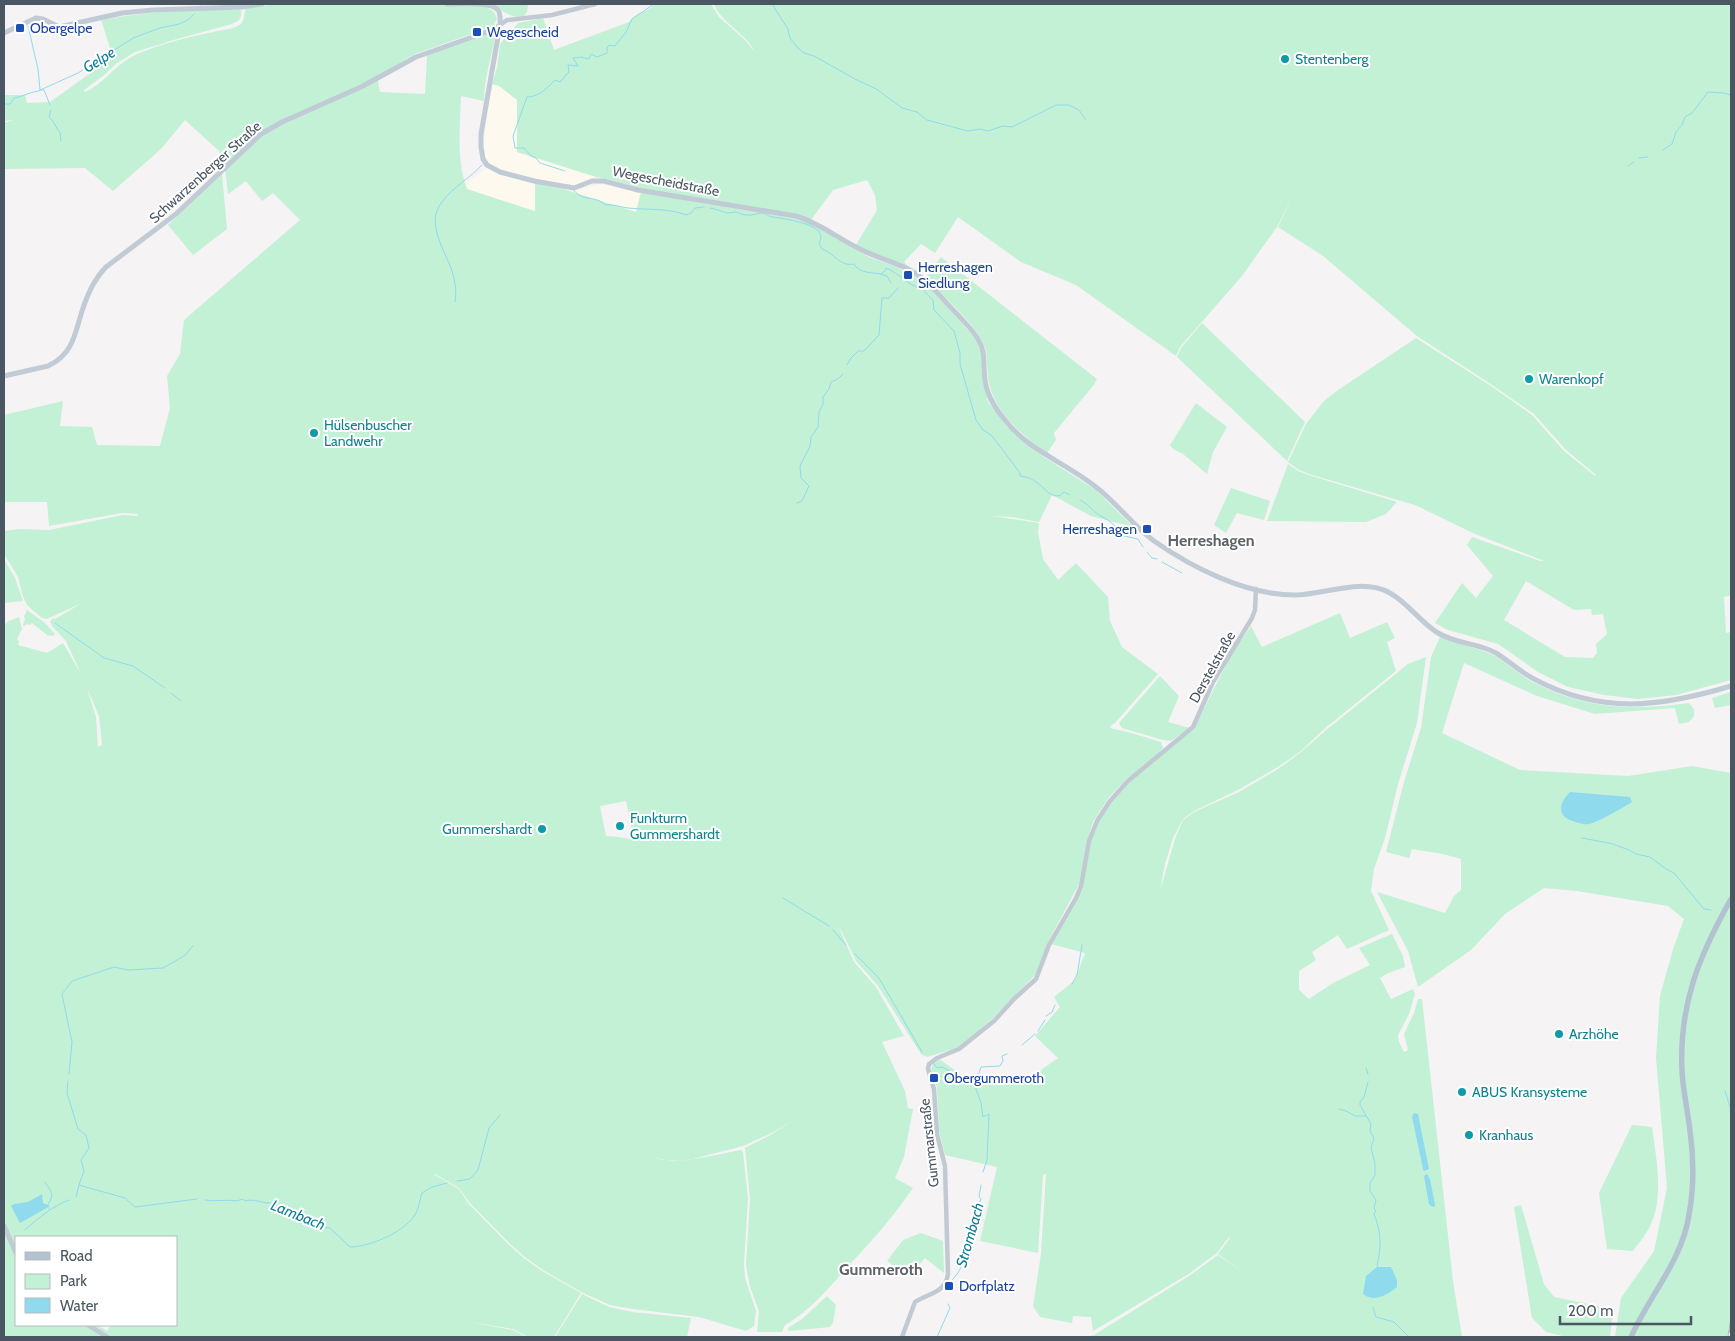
<svg xmlns="http://www.w3.org/2000/svg" width="1735" height="1341" viewBox="0 0 1735 1341" font-family="Cabin,sans-serif">
<style>
.commercial{fill:#fdf9ef}
.green{fill:#c3f1d5;fill-rule:evenodd}
.water{fill:#90daee}
.lines{fill:none;stroke-linecap:round;stroke-linejoin:round}
.stream{stroke:#90daee;stroke-width:1}
.tertiary{stroke:#c1cad2;stroke-width:4.5}
.secondary{stroke:#c1cbd6;stroke-width:5}
.primary{stroke:#b3c2d1;stroke-width:5.5}
.rail-casing{stroke:#b5b8bd;stroke-width:3}
.rail{stroke:#fff;stroke-width:1;stroke-dasharray:4;stroke-linecap:butt}
.transit-dot{fill:#1a4fb4;stroke:#fff;stroke-width:2}
.culture-dot{fill:#0f9aa8;stroke:#fff;stroke-width:2}
.labels{text-anchor:middle;dominant-baseline:central;stroke-width:4;stroke-linejoin:round;paint-order:stroke}
.transit-label{font-size:14px;fill:#164399;stroke:#fff;text-anchor:start}
.culture-label{font-size:14px;fill:#0d838f;stroke:#fff;text-anchor:start}
.street-label{font-size:14px;fill:#4a5661;stroke:#fff}
.water-label{font-size:15px;font-style:italic;fill:#0c7c9b;stroke:#fff}
.quarter-label{font-size:16px;font-weight:bold;fill:#5f6368;stroke:#fff}
</style>
<rect width="100%" height="100%" fill="#f5f3f3"/>
<!-- commercial -->
<path class="commercial" d="M492,84L499,86L517,100V152L596,177L573,187L504,171L494,167L488,162L485,157L483,146Z
M486,168L493,171L535,183V212L467,189L466,185Z
M600,184L641,192L636,212L563,189L575,191Z"/>
<!-- green -->
<path class="green" d="M277,4L457,5C470,6 493,2 497,19L493,26L415,54L377,76L380,92L425,94L427,55L489,33L493,34L495,37C491,59 484,79 484,101L461,96C460,127 456,160 467,189L535,211V183L563,189L636,212L641,192L783,214L810,221L854,249L871,258L895,266L921,280L929,287L976,339L982,357L983,382L988,402L1006,425L1042,456L1096,490L1133,527L1091,516L1052,495L1039,522L1012,517L992,516L1039,523L1038,532L1043,559L1058,580L1076,563L1108,597L1110,621L1122,647L1158,674L1115,723L1111,725L1110,728L1135,734L1161,742L1163,748L1155,757L1127,779L1109,797L1093,822L1087,841L1079,884L1049,940L1037,973L992,1019L960,1047L927,1057L921,1054L878,986L856,961L841,930L838,928L840,930L854,962L876,987L904,1036L882,1042L905,1091L908,1108L913,1109L904,1157L895,1178L913,1188C894,1216 872,1241 849,1265C829,1288 811,1310 785,1325L782,1332H757L759,1311L750,1287L746,1265L750,1199L745,1148L772,1134L793,1120L772,1133L743,1146L689,1160L672,1161L650,1157C681,1166 711,1155 741,1150L743,1152L748,1198L744,1264L745,1278L756,1311L754,1326L746,1331L699,1317L633,1309L610,1305L581,1292L543,1270L526,1258L510,1244L469,1202L459,1188L435,1174V1175L459,1189L468,1203L509,1245L525,1259L542,1271L581,1293L554,1337H528L513,1329L464,1321L513,1330L526,1337H4V625L9,621L19,617L22,629L17,639L19,641L18,645L47,653L63,643L81,674L66,641L52,626L50,622L53,618L55,619L82,603L47,619L42,618L27,605L22,594L18,577L4,554V531L19,529L49,530L123,515L137,516L138,514L122,513L49,526L47,502H4V415L63,401L60,426L92,427L97,445L160,446L170,408L167,376L180,354L184,320L300,220L273,193L262,201L246,181L228,194L225,169L222,165L219,151L185,120L161,149L113,191L85,168L4,169V123L13,120L4,121V95H25L27,103L50,102L113,57L101,20C147,11 194,10 241,9C242,17 240,21 232,24L177,39L135,52L117,63L103,76L84,90L85,92C102,85 113,68 128,59C156,43 202,34 233,28C247,23 242,19 246,8ZM87,688L99,716L102,745L98,747L96,717ZM626,801L634,840L619,837L606,836L600,806ZM16,1237H176V1325H111L107,1331L99,1326L100,1325H16Z
M492,4H526L528,5L527,12L524,16C510,19 504,11 492,4Z
M655,4H711L719,17L745,40L755,52C746,33 721,23 714,4H1731V595L1724,597L1726,633L1731,632V680L1676,695L1638,699L1604,695L1568,687L1538,672L1498,644L1448,630L1435,623L1462,583L1476,598L1493,576L1467,545L1472,537L1540,561H1544L1473,533L1415,505L1312,475L1299,470L1288,462L1306,424L1324,401L1338,390L1416,338L1491,386L1532,415L1564,451L1595,476L1596,475L1566,450L1534,414L1492,385L1417,336L1323,256L1278,227L1293,196L1277,227L1242,276L1180,347L1176,356L1076,285L1021,262L958,217L935,253L921,244L904,262L910,268L856,245L877,210L875,195L867,180L833,190L811,220L658,193L612,180L596,177L517,152V100L499,86L492,84L497,68L500,44L518,23L543,18L554,50L629,22C640,9 646,14 655,4ZM1526,581L1574,610L1591,609L1592,615L1603,614L1607,634L1596,644L1597,653L1593,658L1565,657L1504,620Z
M222,174L227,229L193,255L168,225Z
M941,257L1097,379L1092,387L1054,433L1056,440L1047,453C1022,435 996,414 989,383C986,370 989,353 982,341C972,321 942,295 926,278Z
M1202,323L1305,422L1287,461L1177,357L1181,348Z
M1196,403L1227,427L1213,452L1207,474L1183,454L1173,449L1170,445Z
M1288,464L1298,471L1312,476L1397,502L1386,514L1366,522L1267,521Z
M1231,488L1270,501L1264,520L1237,513L1226,533L1214,525Z
M4,559L15,578L23,601L4,603Z
M27,610L45,623L55,634L52,636L47,635L32,623L30,625L27,624L24,626L23,625L25,619L24,616Z
M1340,613L1350,638L1387,622L1395,638L1387,642L1396,671L1324,729L1301,751L1278,767L1238,790L1194,811L1183,819L1173,838L1165,864L1160,891L1175,839L1183,820L1194,812L1239,792L1278,769L1301,752L1325,731L1408,664L1426,657L1417,723L1398,784L1385,838L1374,869L1371,891L1389,930L1347,949L1338,935L1312,952L1316,960L1299,971V990L1309,999L1333,983L1370,965L1359,948L1392,934L1403,956L1405,967L1388,973L1380,978L1391,999L1413,989L1415,994L1409,1014L1398,1035L1399,1042L1404,1052L1408,1050L1404,1034L1414,1013L1418,999H1422L1453,1281L1462,1337H1086L1094,1335L1189,1276L1218,1255L1244,1273L1218,1254L1230,1238L1229,1237L1217,1253L1187,1275L1093,1331L1091,1317L1073,1316L1072,1323L1040,1317L1033,1306L1041,1254L1046,1174L1043,1175L1038,1253L980,1241L997,1167L945,1155L939,1130L937,1087L931,1070L933,1063L939,1059L973,1083L1024,1082L1058,1058L1035,1036L1060,1007L1054,997L1075,980L1085,953L1051,944L1082,887L1092,837L1099,821L1112,802L1129,783L1194,728L1231,655L1251,626L1262,647Z
M1440,637C1457,644 1475,647 1491,654C1505,661 1516,672 1529,680C1582,709 1630,711 1689,703L1694,709V716L1689,722L1679,724L1675,708L1595,714L1537,696L1464,663L1442,733L1520,770L1628,776L1692,766L1731,773V1337H1615L1621,1298L1654,1251L1667,1188L1656,1058L1660,996L1673,949L1684,919L1668,906L1577,891L1544,888L1505,914L1471,950L1418,987L1408,951L1377,892L1445,913L1454,896L1461,890V859L1443,854L1412,849L1409,858L1386,852L1404,782L1421,728L1431,657Z
M1160,676L1179,696L1168,722L1190,728L1171,741L1163,740L1122,728L1119,723Z
M1731,692V705L1715,708L1712,698Z
M1632,1125L1652,1127C1656,1157 1665,1200 1649,1228C1645,1236 1638,1244 1633,1251L1607,1249L1599,1193Z
M1521,1205L1544,1284L1554,1297L1613,1309L1610,1337H1567L1546,1332L1532,1318L1514,1207Z
M921,1233L943,1241L944,1273L925,1258L909,1276L887,1261L903,1240Z
M582,1294L609,1307L632,1312L691,1318L687,1337H555Z
M827,1296L836,1305L833,1323L830,1327L789,1331L788,1330V1328L802,1319Z"/>
<!-- water -->
<path class="water" d="M1570,792L1630,797L1632,802C1622,808 1599,822 1589,824C1584,825 1578,823 1573,821C1556,816 1559,803 1570,792Z
M1414,1113L1418,1114L1429,1169L1424,1171L1423,1169L1412,1117Z
M1427,1174L1430,1179L1435,1205L1434,1207L1431,1206L1429,1204L1424,1176Z
M42,1194L43,1203L50,1206L20,1223L11,1206L14,1204L28,1202Z
M1377,1267H1391L1397,1280V1287C1387,1295 1374,1303 1363,1294L1366,1276Z"/>
<g class="lines">
<!-- stream -->
<path class="stream" d="M772,4L788,29L790,38L797,47L804,53L814,56L855,79L878,90L902,108L917,112L927,120L968,131L980,129L988,131L1003,126L1012,127L1056,105H1069L1079,110L1086,120
M201,5L205,4
M28,26L38,69L40,90H44L50,105
M4,104H10L14,98C23,97 29,92 38,91L78,73L133,38L160,28L179,24L188,20L194,14
M51,110L49,117C55,122 55,127 60,132L61,141
M1663,150L1672,144L1676,132L1682,125L1685,117L1692,113L1708,92L1723,93L1731,95
M1639,158L1648,157
M1628,166L1634,162
M565,171L540,163L536,158L531,156L524,148H515L513,136L527,97C539,97 547,88 555,80L560,82L569,72L568,65L578,66L573,58L581,57L589,59L591,54L597,57L607,53V48L609,45L615,46L626,32L632,19L654,4
M574,191C576,192 578,195 581,196C590,200 597,197 605,205C613,204 620,207 628,208C648,210 668,208 686,215L691,213L695,208L704,207
M710,208C716,209 725,213 728,213C731,213 733,212 736,212C739,213 743,215 747,215C752,216 757,213 762,213C766,214 769,217 773,217C784,219 831,224 819,243L822,249C834,253 840,267 854,264C860,274 871,272 881,274L886,270V268C899,273 906,284 919,288L922,287L927,294L933,300L934,310L954,331L960,353V364L976,420L983,430L991,435L999,445L1020,473V476C1026,477 1031,478 1036,482C1045,487 1047,496 1059,496L1064,492L1070,495
M881,274L887,276L891,283
M455,302C457,291 455,282 452,271C445,250 425,223 442,202C453,187 470,178 482,165
M847,365L851,358L858,351H864L879,335L882,298H889L898,288
M1080,500C1089,504 1094,513 1101,516C1106,519 1110,521 1115,526V530L1119,535L1138,539L1143,547
M797,503L802,501L809,486L801,478L800,466L810,446L811,437L818,427L819,412L823,404V397L829,389L831,382L838,379L843,374
M1147,552L1152,558L1157,559
M1162,562L1182,573
M55,623L104,658L133,666L165,688
M171,693L181,701
M1582,838L1613,844L1629,850L1636,854L1650,857L1666,869L1674,873L1704,909L1711,910
M783,898L829,926
M833,930L846,945
M855,954L879,978L922,1052
M1072,984L1077,975L1082,945
M1046,1016L1052,1012L1055,1005
M1038,1031L1045,1020
M1022,1045L1035,1034
M934,1064L937,1068L942,1067L975,1084
M1366,1068L1368,1074
M69,1074L72,1042L62,994L72,981L114,967L128,970L163,968L184,956L193,946
M68,1081L67,1093L78,1129L86,1135L89,1148L81,1160L84,1171L79,1185
M1368,1082L1364,1097L1360,1102V1105L1371,1124L1370,1131L1374,1138L1371,1148L1375,1163V1175L1370,1183V1191L1376,1200L1374,1208L1376,1211L1374,1214C1382,1234 1381,1247 1377,1267
M1725,1091L1731,1110
M1339,1109L1346,1111L1355,1116H1366
M983,1172L987,1160L989,1114L983,1117L981,1103L975,1086L981,1067L1000,1066L1003,1061L1002,1056L1007,1054
M457,1181L470,1179L478,1170L489,1128L500,1115
M45,1182C52,1193 55,1194 47,1206L49,1209
M76,1197L79,1185L125,1198L135,1207L197,1199
M205,1200C216,1202 226,1199 237,1201L242,1199L245,1201C255,1198 263,1204 273,1203L276,1210L292,1212L308,1222L314,1221L319,1226L330,1228L350,1247C370,1247 407,1231 416,1213C419,1207 420,1200 422,1193L432,1187L447,1183
M25,1230C38,1218 53,1206 69,1200
M950,1282C967,1267 966,1247 971,1226C973,1217 977,1208 981,1199L979,1197L981,1185
M1373,1307L1376,1317L1394,1322L1409,1337
M937,1337L950,1308L948,1304"/>
<!-- tertiary -->
<path class="tertiary" d="M500,25L507,20L552,15L595,4
M902,1337L915,1302C928,1293 945,1294 948,1274L945,1166L937,1134L934,1089L928,1069L929,1064L937,1058L959,1049L994,1021L1014,999L1036,979L1049,945L1076,898L1081,886L1089,841L1097,821L1110,801L1128,781L1193,727L1213,682L1252,618L1255,610L1256,589"/>
<!-- secondary -->
<path class="secondary" d="M447,4C459,4 490,1 498,10C501,14 500,20 500,25L481,134V147L483,159L487,165L500,172L534,181L574,188L592,181H604L638,190L796,216C819,223 835,236 856,247C872,256 891,261 908,269C928,279 942,299 958,315C965,323 974,331 979,341C986,353 983,367 985,380C987,396 995,408 1005,420C1029,451 1066,463 1096,487C1117,503 1132,525 1154,541C1193,568 1246,595 1295,595C1325,595 1361,577 1390,593C1408,603 1420,622 1438,633C1456,644 1478,643 1496,653C1509,661 1520,672 1534,679C1601,715 1661,707 1731,686
M4,33L36,18L43,19L59,27L122,13L153,10L242,7L262,4
M4,376L48,366C74,354 75,332 83,308C88,293 95,278 106,267L176,214L261,134L282,122L361,87L416,57L495,29L500,25
M4,1226L16,1253
M88,1325L107,1337"/>
<!-- primary -->
<path class="primary" d="M1631,1337C1649,1296 1682,1261 1689,1215C1694,1187 1694,1159 1690,1131C1688,1112 1683,1091 1682,1071C1679,1004 1699,956 1731,899"/>
<!-- rail casing -->
<g class="rail-casing">
<path id="rail" d="M1729,1337L1731,1324"/>
</g>
<!-- rail -->
<use href="#rail" class="rail"/>
</g>
<!-- markers -->
<g class="transit-dot">
<rect x="15" y="23" width="10" height="10" rx="2.5"/>
<rect x="472" y="27" width="10" height="10" rx="2.5"/>
<rect x="903" y="270" width="10" height="10" rx="2.5"/>
<rect x="1142" y="524" width="10" height="10" rx="2.5"/>
<rect x="929" y="1073" width="10" height="10" rx="2.5"/>
<rect x="944" y="1281" width="10" height="10" rx="2.5"/>
</g>
<g class="culture-dot">
<circle cx="1285" cy="59" r="5"/>
<circle cx="1529" cy="379" r="5"/>
<circle cx="314" cy="433" r="5"/>
<circle cx="620" cy="826" r="5"/>
<circle cx="542" cy="829" r="5"/>
<circle cx="1559" cy="1034" r="5"/>
<circle cx="1462" cy="1092" r="5"/>
<circle cx="1469" cy="1135" r="5"/>
</g>
<g class="labels">
<!-- transit labels -->
<g class="transit-label">
<text x="30" y="28">Obergelpe</text>
<text x="487" y="32">Wegescheid</text>
<text x="918" y="267">Herreshagen<tspan x="918" dy="16">Siedlung</tspan></text>
<text x="1137" y="529" text-anchor="end">Herreshagen</text>
<text x="944" y="1078">Obergummeroth</text>
<text x="959" y="1286">Dorfplatz</text>
</g>
<!-- culture labels -->
<g class="culture-label">
<text x="1295" y="59">Stentenberg</text>
<text x="1539" y="379">Warenkopf</text>
<text x="324" y="425">Hülsenbuscher<tspan x="324" dy="16">Landwehr</tspan></text>
<text x="630" y="818">Funkturm<tspan x="630" dy="16">Gummershardt</tspan></text>
<text x="532" y="829" text-anchor="end">Gummershardt</text>
<text x="1569" y="1034">Arzhöhe</text>
<text x="1472" y="1092">ABUS Kransysteme</text>
<text x="1479" y="1135">Kranhaus</text>
</g>
<!-- street labels -->
<g class="street-label">
<text transform="translate(205 172) rotate(-42)">Schwarzenberger Straße</text>
<text transform="translate(666 181) rotate(11)">Wegescheidstraße</text>
<text transform="translate(1212 667) rotate(-61)">Derstelstraße</text>
<text transform="translate(929 1143) rotate(-96)">Gummarstraße</text>
</g>
<!-- water labels -->
<g class="water-label">
<text transform="translate(99 60) rotate(-32)">Gelpe</text>
<text transform="translate(298 1215) rotate(22)">Lambach</text>
<text transform="translate(970 1235) rotate(-74)">Strombach</text>
</g>
<!-- quarter labels -->
<g class="quarter-label">
<text x="1211" y="540">Herreshagen</text>
<text x="881" y="1269">Gummeroth</text>
</g>
</g>
<!-- border -->
<rect width="1735" height="1341" fill="none" stroke="#4a5661" stroke-width="10"/>
<!-- legend -->
<rect x="15" y="1236" width="162" height="90" fill="#ffffff" stroke="#b7bbc0"/>
<rect x="25" y="1252" width="25" height="8" fill="#b3c2d1" stroke="#b7bbc0"/>
<text x="60" y="1261" font-size="15" fill="#4a5661">Road</text>
<rect x="25" y="1274" width="25" height="15" fill="#c3f1d5" stroke="#b7bbc0"/>
<text x="60" y="1286" font-size="15" fill="#4a5661">Park</text>
<rect x="25" y="1298" width="25" height="15" fill="#90daee" stroke="#b7bbc0"/>
<text x="60" y="1311" font-size="15" fill="#4a5661">Water</text>
<!-- scale -->
<path d="M1560 1316v8h131v-8" fill="none" stroke="#4a5661" stroke-width="2.5"/>
<text x="1568" y="1316" font-size="15" fill="#4a5661" stroke="#ffffff" stroke-width="4" paint-order="stroke">200 m</text>
</svg>
